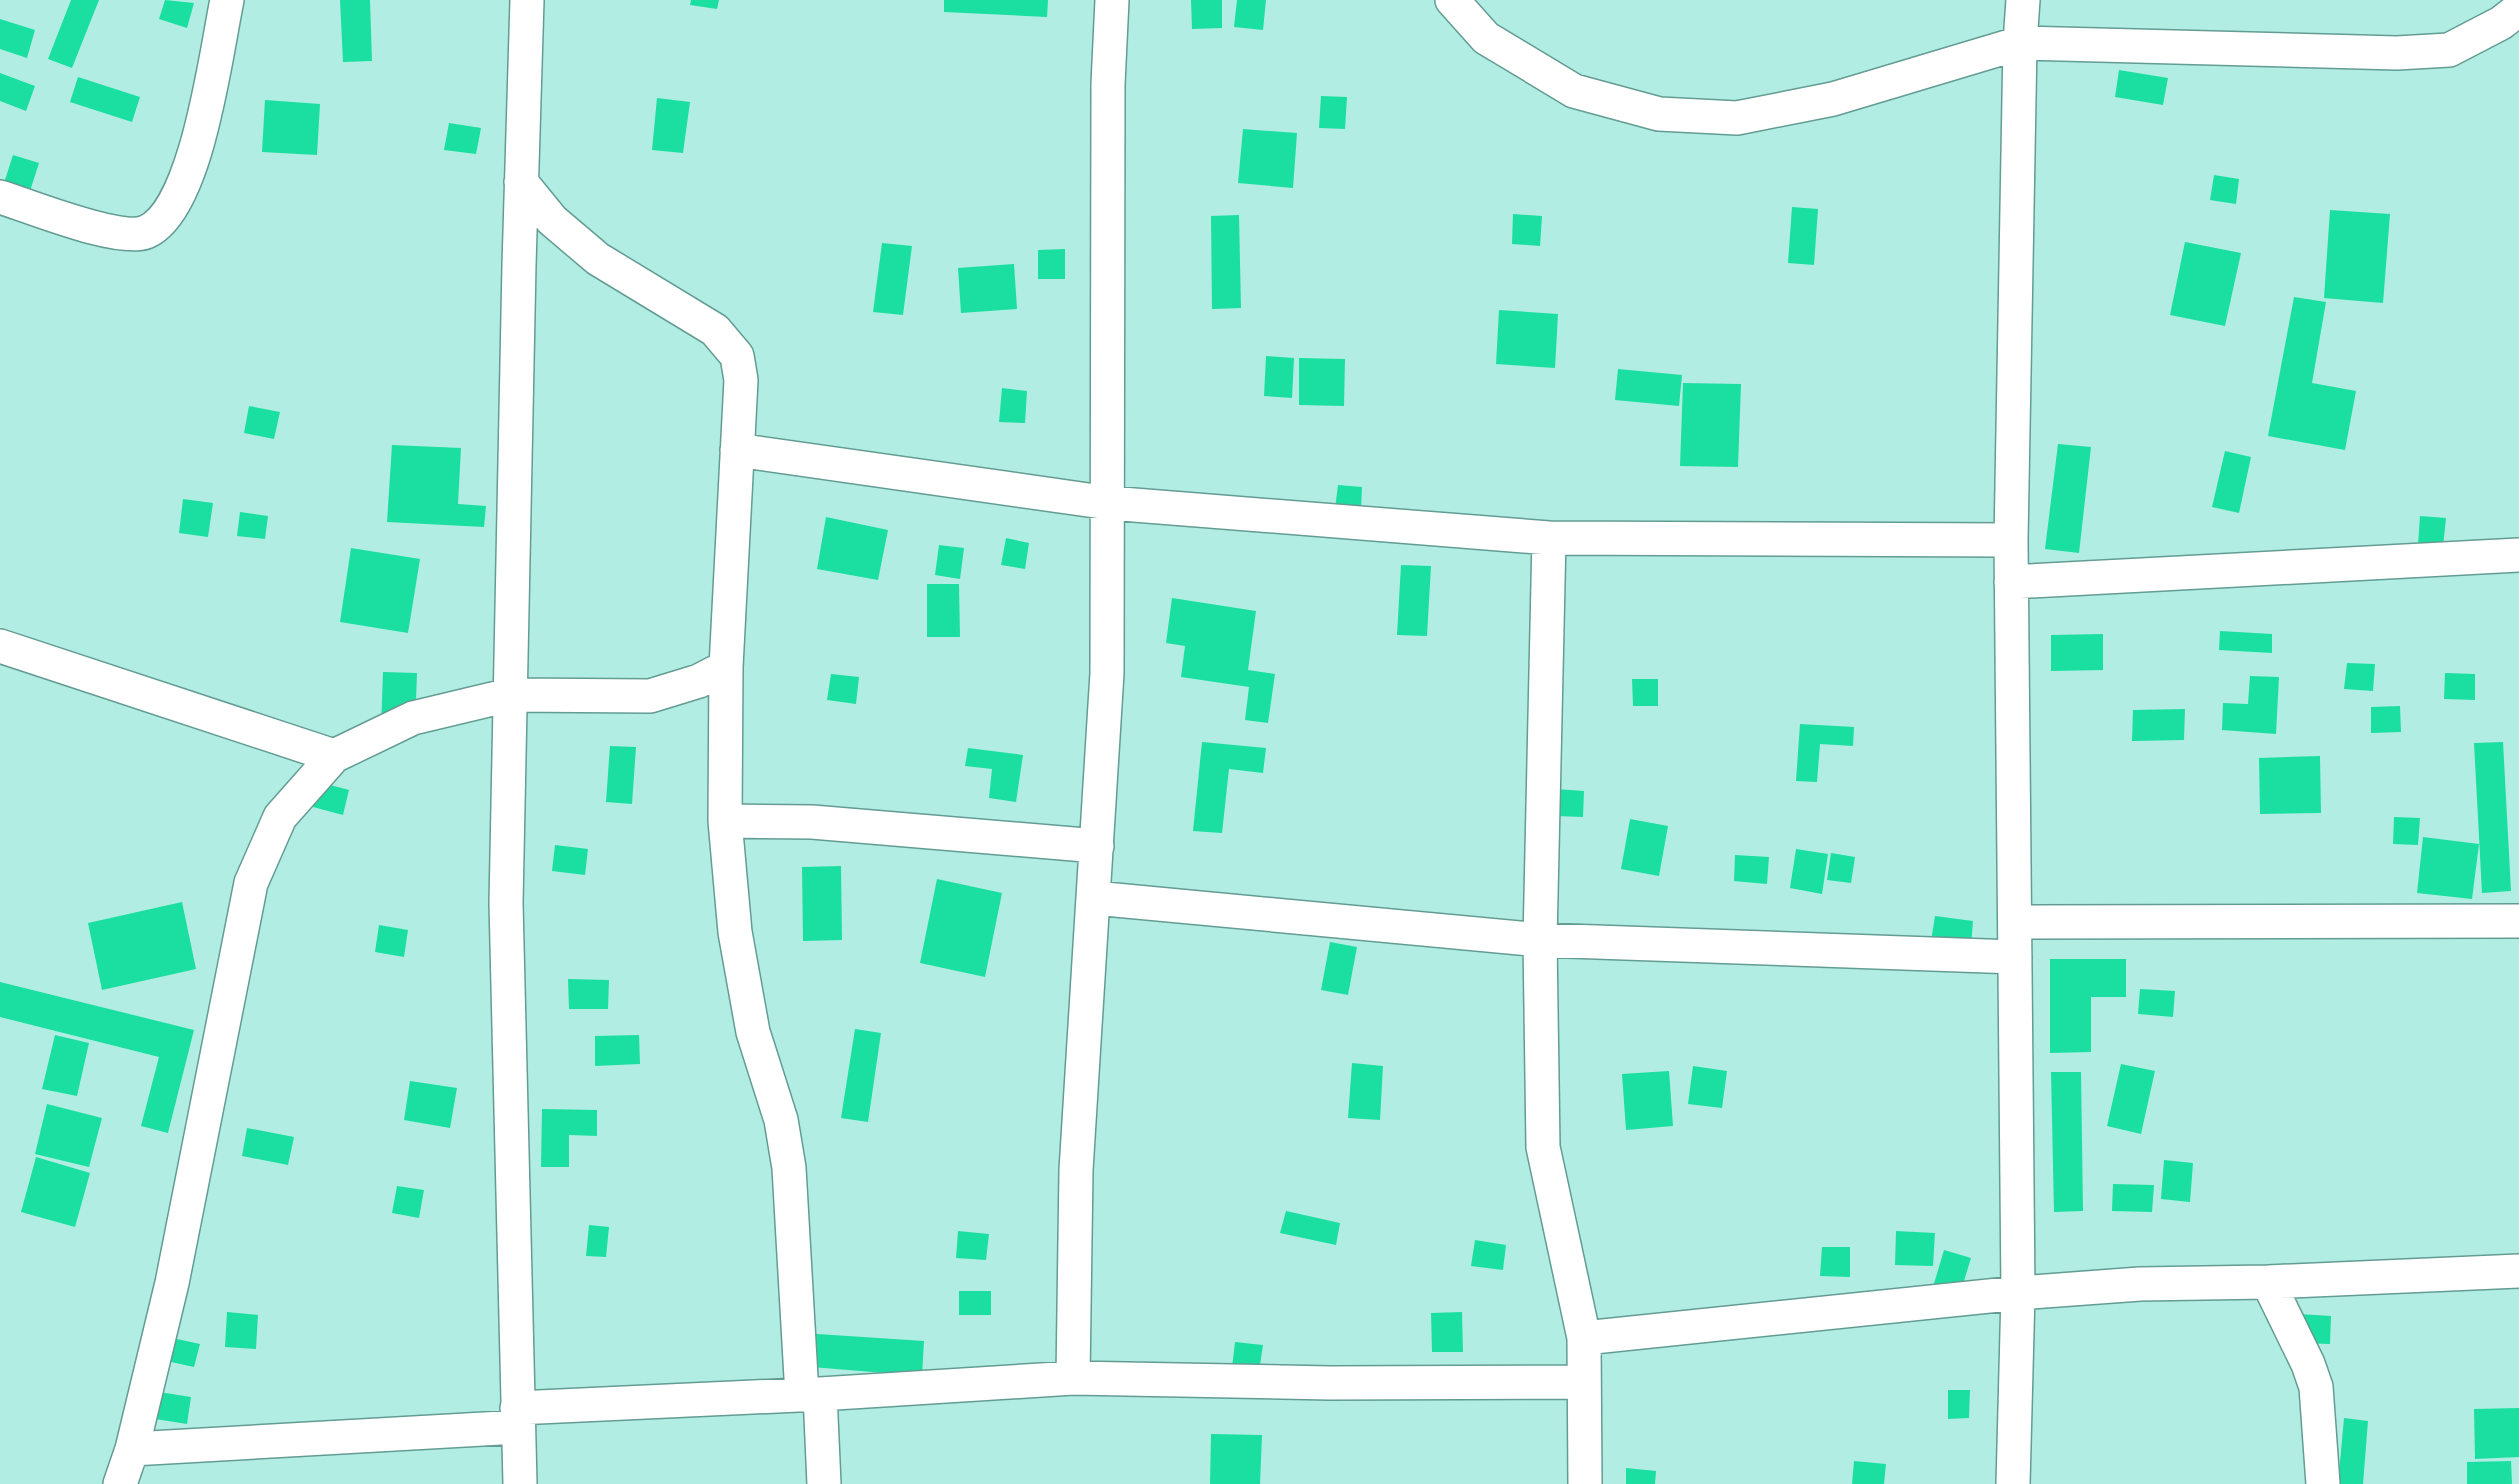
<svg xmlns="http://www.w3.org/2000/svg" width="2519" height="1484" viewBox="0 0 2519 1484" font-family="'Noto Sans',sans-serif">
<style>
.building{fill:#1bdfa0}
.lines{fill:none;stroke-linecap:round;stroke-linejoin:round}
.street-casing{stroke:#639c93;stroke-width:36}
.street{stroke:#fff;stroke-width:33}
</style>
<rect width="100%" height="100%" fill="#b1ede3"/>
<!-- building -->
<path class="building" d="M71,0H99L72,68L48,59Z
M165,0L194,3L187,28L159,19Z
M340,0H370L372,61L343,62Z
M691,0H719L717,9L690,5Z
M944,0H1048L1047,17L944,12Z
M1191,0H1222V28L1192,29Z
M1237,0H1266L1263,30L1234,27Z
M0,19L35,30L27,58L0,49Z
M2119,70L2168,78L2163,105L2115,97Z
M0,73L35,86L26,111L0,101Z
M78,77L140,97L132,122L70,102Z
M1321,96L1347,97L1345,129L1319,128Z
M657,98L690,102L683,153L652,150Z
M265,100L320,104L317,155L262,152Z
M449,123L481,128L476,154L444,150Z
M1243,129L1297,133L1293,188L1238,183Z
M13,155L39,163L30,191L4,183Z
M2214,175L2239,179L2236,204L2210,200Z
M1792,207L1818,209L1814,265L1788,263Z
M2330,210L2390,214L2383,303L2324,298Z
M1513,214L1542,216L1540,246L1512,244Z
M1239,215L1241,308L1212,309L1211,216Z
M2185,242L2241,253L2225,326L2170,315Z
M882,243L912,246L903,315L873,312Z
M1065,249V279H1038V250Z
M1014,264L1017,309L961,313L958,268Z
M2294,297L2326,302L2312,383L2356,391L2345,450L2268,436Z
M1499,310L1558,314L1555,368L1496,364Z
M1266,356L1294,358L1292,398L1264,396Z
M1299,358L1345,359L1344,406L1299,405Z
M1618,369L1682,375L1679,406L1615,400Z
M1683,383L1741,384L1738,467L1680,466Z
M1002,388L1027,391L1025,423L999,422Z
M249,406L280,412L274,439L244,433Z
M2058,444L2091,447L2079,553L2045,549Z
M392,445L461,448L458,504L486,506L484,527L387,522Z
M2225,451L2251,457L2239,513L2212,507Z
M1338,485L1362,487L1361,511L1335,509Z
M183,499L213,503L208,537L179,533Z
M240,512L268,516L265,539L237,536Z
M2420,516L2446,518L2443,547L2418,545Z
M826,517L888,530L878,580L817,569Z
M1006,538L1029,543L1025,569L1001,565Z
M939,545L964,548L960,579L935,575Z
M351,548L420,559L408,633L340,622Z
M1401,565L1431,566L1427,636L1397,635Z
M927,584H959L960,637H927Z
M1172,598L1256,611L1248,670L1275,674L1268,723L1245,720L1249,687L1181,677L1185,646L1166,643Z
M2220,631L2272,634V653L2219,650Z
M2103,634V670L2051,671V635Z
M2347,663L2375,664L2373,691L2344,689Z
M383,672L417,673L415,729L381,728Z
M2445,673L2475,674V700L2444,699Z
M831,674L859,677L856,704L827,700Z
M2250,676L2279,677L2276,734L2222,730L2223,703L2248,704Z
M1632,679H1658V706H1633Z
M2400,706L2401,732L2371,733V707Z
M2185,709L2184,740L2132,741L2133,710Z
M1800,724L1854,727L1853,746L1820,744L1817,782L1796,781Z
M1202,742L1266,748L1263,773L1229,769L1222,833L1193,831Z
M2503,742L2511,891L2482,893L2474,743Z
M610,746L636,747L632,804L606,802Z
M968,748L1023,755L1016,802L989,798L992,769L965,766Z
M2320,756L2321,813L2260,814L2259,758Z
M319,782L349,790L343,815L313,807Z
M1556,789L1584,791L1583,817L1555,816Z
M2394,817L2420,818L2418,845L2393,844Z
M1630,819L1668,826L1659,876L1621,869Z
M2423,837L2479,844L2472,899L2417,893Z
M555,845L588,849L585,875L552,871Z
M1796,849L1828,854L1822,894L1790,888Z
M1831,853L1855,857L1851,883L1827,880Z
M1735,855L1769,857L1767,884L1734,881Z
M841,866L842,940L803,941L802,867Z
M937,879L1002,893L985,977L920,963Z
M182,902L196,969L102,990L88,923Z
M1935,916L1973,921L1971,946L1931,941Z
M379,925L408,930L404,957L375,952Z
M1330,942L1357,947L1348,995L1321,990Z
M2050,959H2126V997H2091V1052L2050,1053Z
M568,979L609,980L608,1009H569Z
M0,982L194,1030L168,1133L141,1126L159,1057L0,1017Z
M2140,989L2175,991L2173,1017L2138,1014Z
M855,1029L881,1033L868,1122L841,1118Z
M55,1035L89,1043L77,1096L42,1089Z
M639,1035L640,1064L595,1066V1036Z
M1352,1063L1383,1066L1380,1120L1348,1118Z
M2121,1064L2155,1071L2141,1134L2107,1126Z
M1693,1066L1727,1071L1722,1108L1688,1104Z
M1669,1071L1673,1126L1626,1130L1622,1074Z
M2051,1072H2081L2083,1211L2054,1212Z
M410,1081L457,1088L450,1128L404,1120Z
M47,1104L102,1118L89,1167L35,1154Z
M542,1109L597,1110V1136L569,1135V1167H541Z
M247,1128L294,1137L288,1165L242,1156Z
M36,1157L90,1173L75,1227L21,1212Z
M2164,1160L2193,1163L2190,1202L2161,1199Z
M2113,1184L2154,1185L2152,1212L2112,1211Z
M397,1186L424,1190L419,1218L392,1213Z
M1286,1211L1340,1223L1336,1245L1280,1233Z
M589,1225L609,1227L606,1257L586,1256Z
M958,1231L989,1234L986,1260L956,1258Z
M1896,1231L1935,1233L1933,1266L1895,1265Z
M1475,1240L1506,1245L1503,1270L1471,1266Z
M1822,1247H1850V1277L1820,1276Z
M1944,1250L1971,1258L1960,1294L1933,1287Z
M959,1291H991V1315H959Z
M227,1312L258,1315L256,1349L225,1347Z
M1462,1312L1463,1352H1432L1431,1313Z
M2299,1314L2331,1316L2330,1344L2297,1343Z
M802,1333L924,1341L922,1376L799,1366Z
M168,1337L200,1344L194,1367L162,1360Z
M1235,1342L1263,1345L1259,1372L1232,1368Z
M1948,1390H1970L1969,1418L1948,1419Z
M153,1391L191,1397L187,1424L149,1418Z
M2519,1408V1457L2475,1459L2474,1409Z
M2344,1418L2368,1421L2363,1484H2338Z
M1211,1434L1262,1435L1260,1484H1210Z
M1854,1461L1886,1464L1884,1484H1852Z
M2511,1461L2512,1484H2467V1462Z
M1626,1468L1656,1471L1655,1484H1626Z"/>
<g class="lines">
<!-- street casing -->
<g class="street-casing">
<path id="street" d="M1452,0L1486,38L1574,91L1659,114L1737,118L1833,99L2020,43L2397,53L2449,50L2501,23L2519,9
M521,182L552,220L598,259L715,330L737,356L741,380L726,667L725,821L735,932L753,1032L781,1120L789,1168L802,1395
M0,197C30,206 119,243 146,232C197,211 216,52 227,0
M737,450L1109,503L1549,538L2011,540
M1549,538L1540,940L1543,1147L1584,1338L1585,1484
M2011,582L2519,555
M0,646L334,756
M725,821L812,822L1097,846
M1094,898L1540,940L2015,957
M2015,922L2519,921
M2268,1282L2308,1364L2316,1387L2323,1484
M1584,1338L2018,1293L2140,1284L2268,1282L2519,1271
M1073,1378L1076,1170L1107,673L1108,84L1112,0
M820,1394L824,1484
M517,1408L820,1394L1073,1378L1330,1383L1584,1382
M132,1449L518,1427
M120,1484L132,1449L172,1283L251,883L280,817L334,756L413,718L509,695L650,696L699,681L726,667
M520,1484L506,903L519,265L527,0
M2013,1484L2018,1293L2011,540L2020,43L2023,0"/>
</g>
<!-- street -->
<use href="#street" class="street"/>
</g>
</svg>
